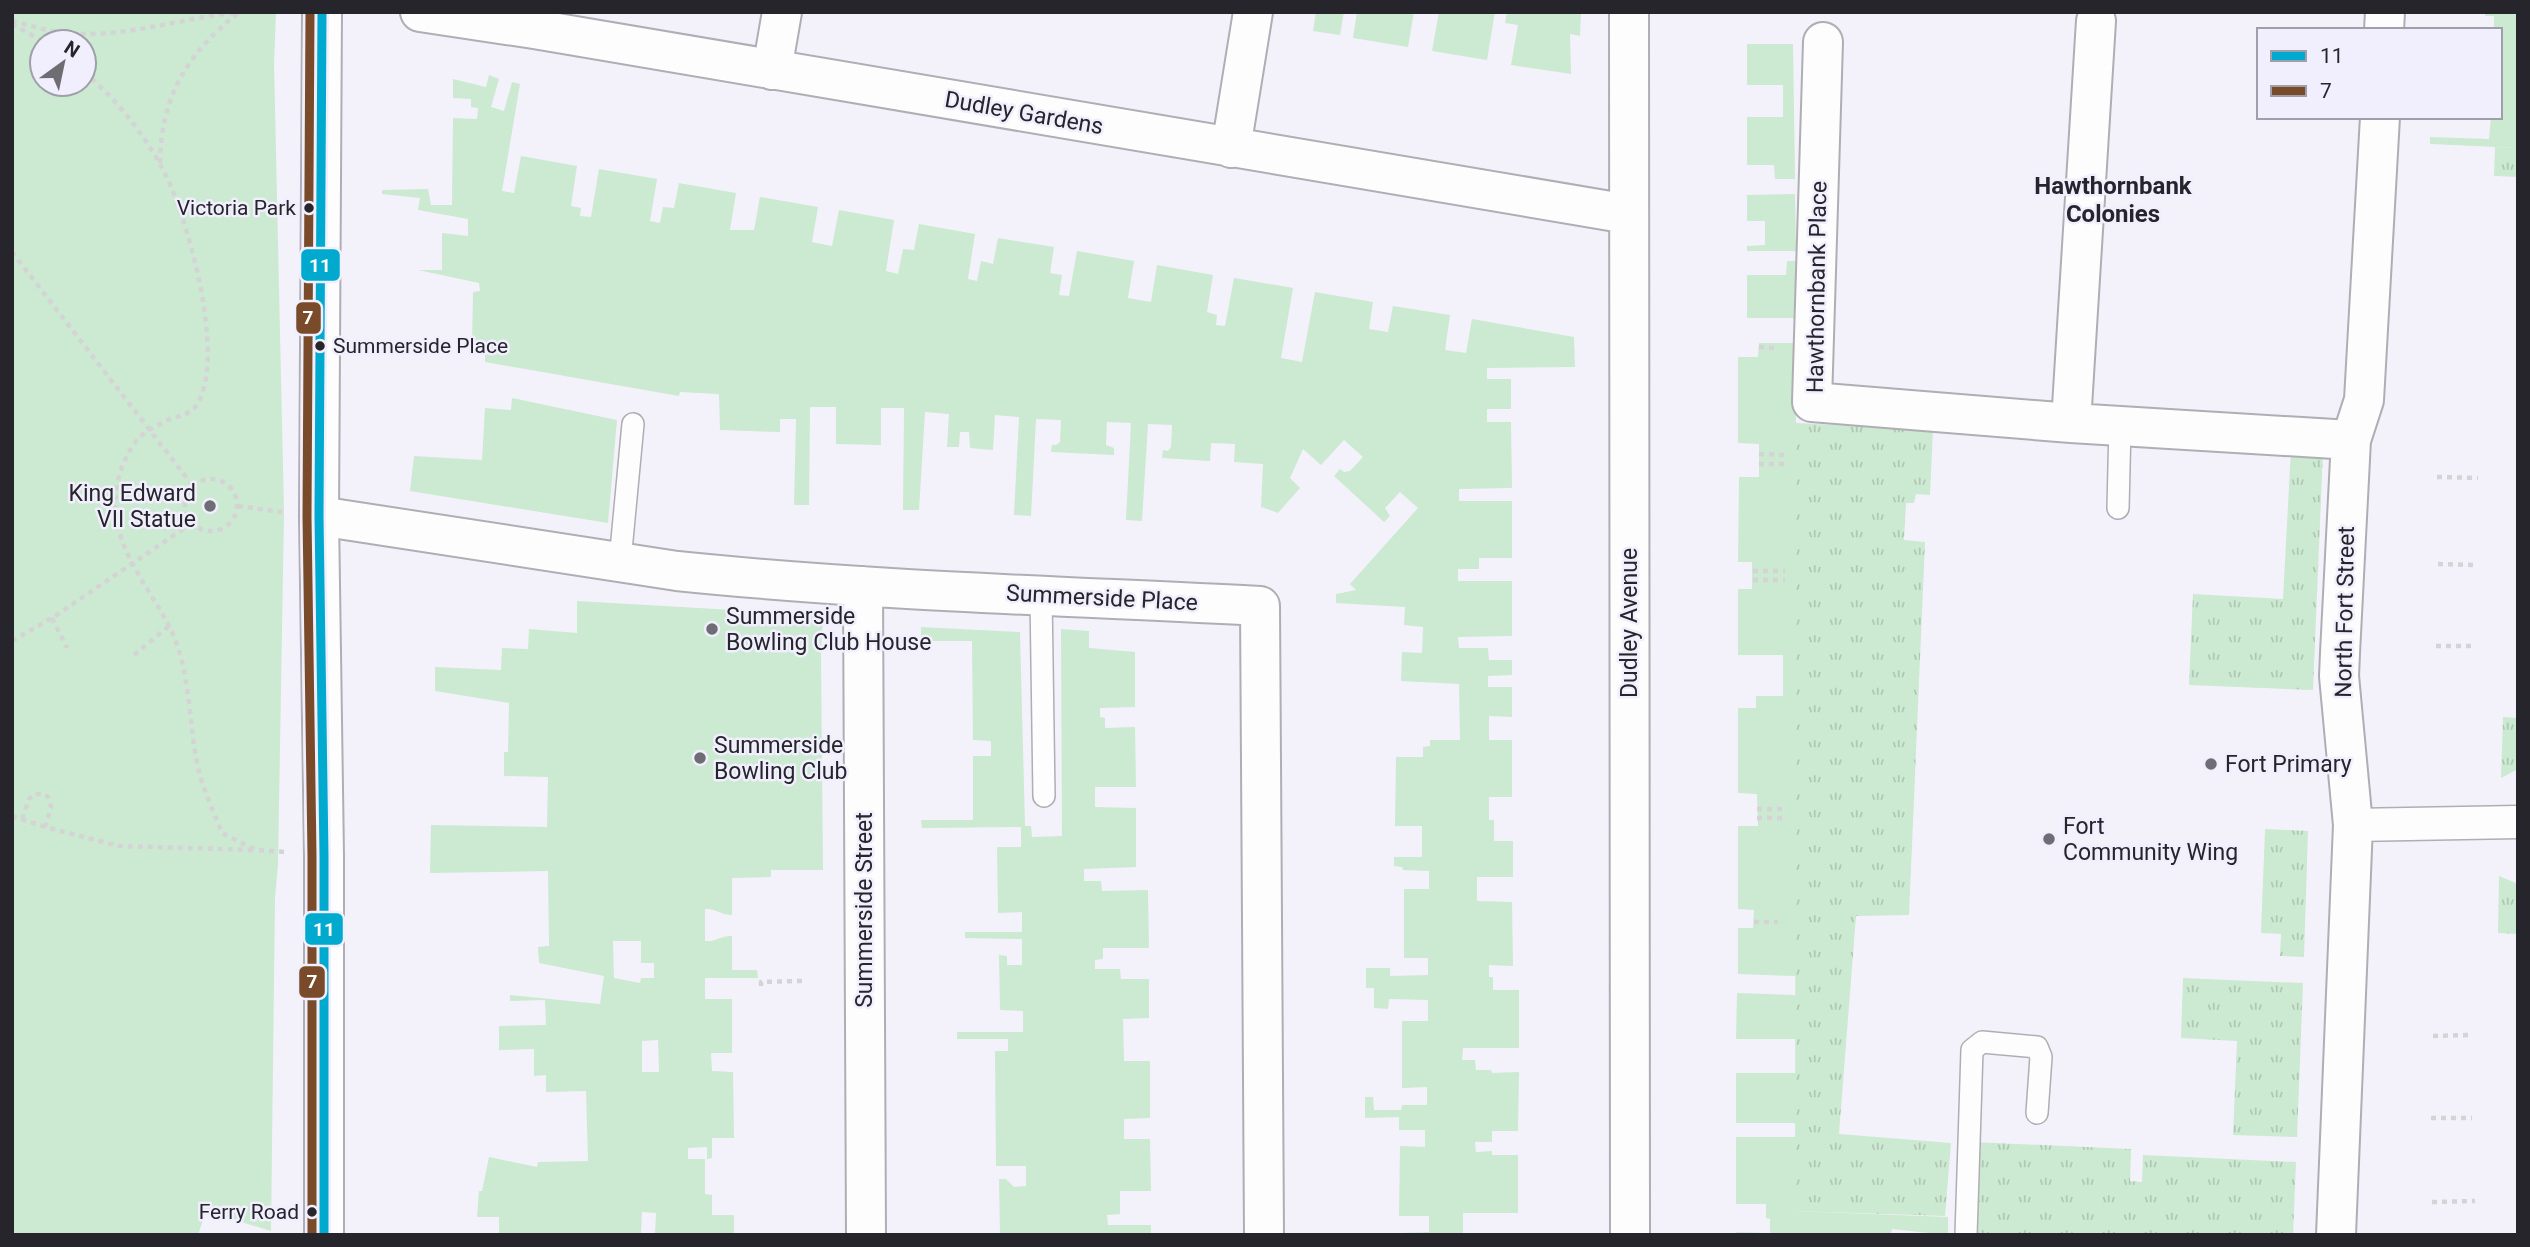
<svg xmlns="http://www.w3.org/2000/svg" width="2530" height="1247" viewBox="0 0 2530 1247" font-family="Roboto,sans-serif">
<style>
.grass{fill:url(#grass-tufts)}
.green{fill:#cce9d1;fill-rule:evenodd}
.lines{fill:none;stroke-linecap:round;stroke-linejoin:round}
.service-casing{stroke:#afaeb4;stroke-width:24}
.pedestrian-casing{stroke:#afaeb4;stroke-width:35}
.minor-casing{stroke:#afaeb4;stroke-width:42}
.tertiary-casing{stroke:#afaeb4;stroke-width:42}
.path{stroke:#d4d4d6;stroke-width:4.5;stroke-dasharray:5 5;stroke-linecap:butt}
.service{stroke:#fdfdfe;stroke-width:21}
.pedestrian{stroke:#fdfdfe;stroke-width:32}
.minor{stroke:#fdfdfe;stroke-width:38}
.tertiary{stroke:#fdfdfe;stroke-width:38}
.bus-1-casing{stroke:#f1effd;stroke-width:14}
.bus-2-casing{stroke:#f1effd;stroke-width:14}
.bus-1{stroke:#00a9ce;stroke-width:9}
.bus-2{stroke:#7a4b2a;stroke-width:9}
.bus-dot{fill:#25252b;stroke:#f1effd;stroke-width:2.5}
.poi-dot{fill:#6d6d73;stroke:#f1effd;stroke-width:2.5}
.labels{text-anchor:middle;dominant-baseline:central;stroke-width:5;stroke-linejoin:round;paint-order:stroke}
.bus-label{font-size:21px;fill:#25252b;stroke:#f1effd;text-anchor:end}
.street-label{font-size:23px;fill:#25252b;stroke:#f1effd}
.poi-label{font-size:23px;fill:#25252b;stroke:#f1effd;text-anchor:start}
.neighbourhood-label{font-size:24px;font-weight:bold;fill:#25252b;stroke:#f1effd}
.line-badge{stroke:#f1effd;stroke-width:2.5}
.badge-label{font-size:19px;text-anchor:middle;font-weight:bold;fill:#fff}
</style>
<defs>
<pattern id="grass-tufts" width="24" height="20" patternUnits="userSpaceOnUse" patternTransform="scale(1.75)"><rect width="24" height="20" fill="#cce9d1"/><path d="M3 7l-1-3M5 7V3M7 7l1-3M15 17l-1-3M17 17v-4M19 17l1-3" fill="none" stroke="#afc8b4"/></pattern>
</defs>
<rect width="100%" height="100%" fill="#f3f2fa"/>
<!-- grass -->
<path class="grass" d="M2495,147L2518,148V177L2494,176Z
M1796,423L1933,430L1930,495L1916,494L1914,503H1906L1904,540L1925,542L1909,915L1856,916L1839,1134L1951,1143L1945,1216L1795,1211Z
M2291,449L2323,451L2313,690L2189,685L2193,594L2283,599Z
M2503,717L2518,718V769L2501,778Z
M2265,829L2308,831L2304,957L2280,956L2281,934L2261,933Z
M2499,876L2518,884V934L2498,933Z
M2183,978L2303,983L2297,1137L2233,1135L2237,1041L2181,1038Z
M1973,1142L2131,1149L2130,1181L2142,1182L2143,1155L2296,1162L2293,1235H1970Z"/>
<!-- green -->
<path class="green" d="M12,12H276L274,63L284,512L278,865L275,898L271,1231L206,1211L198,1235H12ZM84,42V84H42V42Z
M1316,12H1344L1340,35L1313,31Z
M1357,12H1414L1408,47L1353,38Z
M1439,12H1495L1487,60L1432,51Z
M1507,12H1581L1580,36L1570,34L1571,74L1511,65L1518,25L1505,23Z
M2485,12H2518V148L2430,144V137L2489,139L2491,117H2500V30H2494V16H2485Z
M1747,44H1793L1795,179H1775L1774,165H1747V117H1783V85H1747Z
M489,75L499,79L491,107L504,111L512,82L520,84L502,191L514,193L521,156L577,166L571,206L581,208L580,216L591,217L599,169L657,179L650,221L660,223L663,207L674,208L679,183L736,193L730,230H754L760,197L818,207L812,242L832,246L839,210L894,220L886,271L898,274L903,249L914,250L919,224L975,234L968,279L977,281L981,261L993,264L998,238L1054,247L1050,273L1062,275L1059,295L1069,296L1077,251L1134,261L1128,298L1151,302L1157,265L1213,275L1207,312L1217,315L1216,325L1225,326L1234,278L1293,288L1281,358L1302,362L1315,292L1373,302L1369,329L1388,332L1393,306L1450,315L1445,350L1466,353L1472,319L1574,337L1575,367L1487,368V379H1511V409H1487V422H1511L1512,488L1459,489V501H1512V558H1479V569H1458V581H1512V636L1458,637L1459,648H1488L1489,660H1512V675L1488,676V687H1512V717L1489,716V740H1512V797H1489V820H1494V841H1513V877H1477V901L1512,902L1513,966L1489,965V977H1493V990H1519V1048H1463L1462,1060H1475L1476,1070H1491L1492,1073L1519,1072L1518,1131H1492V1142H1475L1476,1152L1492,1151V1155H1518V1213H1463V1235H1399V1233L1429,1232V1216H1399L1400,1146L1425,1147V1130H1399V1117L1365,1118V1097H1373L1374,1110H1401L1402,1105H1427V1087L1402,1088V1021H1428V1000L1389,999L1388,1009L1374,1008V988H1366V968H1390V976L1428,975V958H1404V889H1429V871L1403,870L1402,867L1394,866V857H1422V826H1395L1396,757H1423V747L1430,746V740H1460L1459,684L1401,681L1402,652L1422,653L1423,627L1404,625L1405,607L1336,603V594L1356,590L1350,584L1418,508L1400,492L1385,508L1390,516L1384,522L1334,476L1340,469L1344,472L1350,471L1363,457L1344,440L1321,465L1303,449L1290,478L1300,488L1278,513L1262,507L1261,509L1263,464L1234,462L1235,444L1211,443L1210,461L1162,458L1163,450L1168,451L1171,447L1172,425L1148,424L1142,521L1126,520L1131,423L1107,422L1106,445L1114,448V455L1051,452L1052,445H1056L1060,442L1061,420L1036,419L1031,516L1014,515L1019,417L995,415L993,450L970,448L969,432H960L959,447H947L949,414L925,412L919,510H903L904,408H881V445L836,444V407H810L809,505H794L796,419H780V432L720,430L719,394L680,392L679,396L485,362V347L472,344L473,292L480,291L479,283L418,270H442V233L468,236V219L418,210L420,198L382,194V190L428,189L431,205H452L453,118L477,119L478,108L471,107V99L453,98V79L486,87Z
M1795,194L1796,251H1747V246L1765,245V221H1747V195Z
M1787,261H1796V318H1747V275H1786Z
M1759,343H1796V976L1738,974V928H1753L1754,910L1738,909V826H1758L1757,794L1738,793V708H1756V696H1783V655H1738V589H1752V562H1738L1739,477H1759V444L1738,443V357H1758Z
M512,398L617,420L608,523L410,491L414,456L482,460L485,408L511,410Z
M577,601L823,615L821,655L823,870H771V877L732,878V915C721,915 716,908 705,909V941C716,942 722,935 732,936V970H757L758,978H705V999H732V1053H711L712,1071L733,1072L734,1138H712V1158L707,1159V1147L688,1148V1159H705V1194L712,1195V1215H734V1235H655L656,1213L642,1212L641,1235H499V1217H477L479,1191H482L489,1157L537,1167L538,1162L588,1161L586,1091L546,1092V1075L534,1076V1049L499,1050V1026L546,1025L545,1000L510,1001V995L600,1004L604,976L539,963L538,947L549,946L548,871L430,873L431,825L547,827L548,777L504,776V752H508L509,703L435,691V667L501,670L502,648L528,649L529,629L577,633ZM613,941H641V963H654V978H641L640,983L614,978ZM658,1040L659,1072H642V1041Z
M921,627L1020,632L1025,826H1031L1032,837L1062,836L1061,629L1089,631V648L1135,652V707L1100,708V717L1105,718V728L1135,727L1136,787H1095V807L1136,808V867L1084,869V881H1101L1102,891L1148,890L1149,948H1103V959L1095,960V969H1120L1121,979H1149V1018L1123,1019L1124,1061H1150V1118L1124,1119V1139H1150L1151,1191H1120V1214L1107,1215L1108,1225H1151V1235H1000L999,1179H1006L1014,1187L1026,1186V1166H996L995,1051H1008V1039H957V1032H1023V1011L1000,1010L999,955L1007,956V965H1022V939L965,938V932H1022V912L998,913L997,847H1021V827L922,828L921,820H973V756H991V741L973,740L972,641H921Z
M1737,993L1796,995V1039H1736Z
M1736,1073H1796V1123H1736Z
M1736,1137H1796L1795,1211L1948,1217V1235L1892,1229L1891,1235H1736V1232L1770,1233V1219L1766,1218V1204H1736Z"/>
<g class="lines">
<!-- service casing -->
<g class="service-casing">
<path id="service" d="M2118,508L2120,426
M620,561L633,424
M1041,595L1044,796
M1966,1235L1972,1050L1982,1042L2037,1047L2041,1057L2037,1113"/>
</g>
<!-- pedestrian casing -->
<g class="pedestrian-casing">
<path id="pedestrian" d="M2353,825L2518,822"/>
</g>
<!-- minor casing -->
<g class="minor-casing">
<path id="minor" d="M420,12L534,29L1628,214
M1629,12L1630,1235
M2384,30L2385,12
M1823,42L1812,402L2071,423L2351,440
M772,70L782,12
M1231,148L1253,12
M2071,423L2096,21
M319,516L677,571C871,591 1066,596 1260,606L1264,1235
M863,586L866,1235
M2336,1235L2353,825L2339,676L2340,653L2351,440L2364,400L2380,117"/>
</g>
<!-- tertiary casing -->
<g class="tertiary-casing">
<path id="tertiary" d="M322,12L319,516L324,856V1235"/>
</g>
<!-- path -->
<path class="path" d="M12,21C36,27 61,35 86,34C138,34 188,17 240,12
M12,24L44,42
M84,72C114,97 142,131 161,166C187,212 228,360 196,406C189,415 178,416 168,420C159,425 148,429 141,436C126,450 116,479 115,499C114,548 146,583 168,624C191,667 188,721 198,768C203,790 214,812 222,833L256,850L285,852
M160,163C161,96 187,54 238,13
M12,252L193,486
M1759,347L1775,348
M1759,454L1786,455
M1759,464H1786
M2437,477L2478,478
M185 505a26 26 0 1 1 52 0a26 26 0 1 1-52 0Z
M238,506L282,512
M2438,564L2476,565
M1753,571H1785
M1753,580H1785
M52,618L67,648
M12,641L52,618L192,523
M2436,646H2474
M134,655L169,626
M1757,809H1784
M12,816L45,827L119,846L255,850
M1757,818H1784
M22,819L29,799L34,794H44L48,797L51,807L45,827
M1754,922H1778
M761,986V982L802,981
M2433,1036L2469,1035
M2431,1118H2472
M2432,1202L2475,1201"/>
<!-- service -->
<use href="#service" class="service"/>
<!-- pedestrian -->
<use href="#pedestrian" class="pedestrian"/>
<!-- minor -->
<use href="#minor" class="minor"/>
<!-- tertiary -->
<use href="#tertiary" class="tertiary"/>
<!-- bus-1 casing -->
<g class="bus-1-casing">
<path id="bus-1" d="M322,12L319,516L324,856V1235"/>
</g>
<!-- bus-2 casing -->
<g class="bus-2-casing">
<path id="bus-2" d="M310,12L307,516L312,856V1235"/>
</g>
<!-- bus-1 -->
<use href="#bus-1" class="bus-1"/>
<!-- bus-2 -->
<use href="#bus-2" class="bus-2"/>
</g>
<!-- markers -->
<g class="bus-dot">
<circle cx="309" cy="208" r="6"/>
<circle cx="320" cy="346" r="6"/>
<circle cx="312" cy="1212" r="6"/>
</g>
<g class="poi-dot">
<circle cx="210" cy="506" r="7"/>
<circle cx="712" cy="629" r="7"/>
<circle cx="700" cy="758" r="7"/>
<circle cx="2211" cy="764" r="7"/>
<circle cx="2049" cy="839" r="7"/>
</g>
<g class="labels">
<!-- bus labels -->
<g class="bus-label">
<text x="296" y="208">Victoria Park</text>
<text x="333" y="346" text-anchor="start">Summerside Place</text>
<text x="299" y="1212">Ferry Road</text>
</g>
<!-- street labels -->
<g class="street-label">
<text transform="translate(1024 113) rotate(10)">Dudley Gardens</text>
<text transform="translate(1817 287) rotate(-89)">Hawthornbank Place</text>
<text transform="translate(1102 598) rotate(3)">Summerside Place</text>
<text transform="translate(2345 612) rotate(-89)">North Fort Street</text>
<text transform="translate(1629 623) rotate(-90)">Dudley Avenue</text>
<text transform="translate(864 910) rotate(-90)">Summerside Street</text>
</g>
<!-- poi labels -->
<g class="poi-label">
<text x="196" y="493" text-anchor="end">King Edward<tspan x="196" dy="26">VII Statue</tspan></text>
<text x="726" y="616">Summerside<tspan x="726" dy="26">Bowling Club House</tspan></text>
<text x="714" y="745">Summerside<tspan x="714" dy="26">Bowling Club</tspan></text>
<text x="2225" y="764">Fort Primary</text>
<text x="2063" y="826">Fort<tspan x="2063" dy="26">Community Wing</tspan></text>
</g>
<!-- neighbourhood labels -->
<g class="neighbourhood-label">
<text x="2113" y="186">Hawthornbank<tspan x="2113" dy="28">Colonies</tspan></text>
</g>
</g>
<g class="line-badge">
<rect x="300" y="248" width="41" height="34" rx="7" fill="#00a9ce"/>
<rect x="295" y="301" width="27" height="34" rx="7" fill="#7a4b2a"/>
<rect x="304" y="912" width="40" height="34" rx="7" fill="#00a9ce"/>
<rect x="298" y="965" width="28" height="34" rx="7" fill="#7a4b2a"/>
</g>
<g class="badge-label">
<text x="320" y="272">11</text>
<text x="308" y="324">7</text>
<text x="324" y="936">11</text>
<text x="312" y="988">7</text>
</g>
<!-- border -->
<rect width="2530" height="1247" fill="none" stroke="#25252b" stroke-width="28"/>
<!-- legend -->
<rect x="2257" y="28" width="245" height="91" fill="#f1effd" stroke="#9f9ea9" stroke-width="2"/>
<rect x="2271" y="51" width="35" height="10" fill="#00a9ce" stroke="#9f9ea9" stroke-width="2"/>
<text x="2320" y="63" font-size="21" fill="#25252b">11</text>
<rect x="2271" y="86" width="35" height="10" fill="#7a4b2a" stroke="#9f9ea9" stroke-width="2"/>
<text x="2320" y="98" font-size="21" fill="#25252b">7</text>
<!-- north arrow -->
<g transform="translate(63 63) rotate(33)"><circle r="33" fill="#f1effd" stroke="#9f9ea9" stroke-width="2"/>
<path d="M0-5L12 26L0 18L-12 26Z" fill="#6d6d73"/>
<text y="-10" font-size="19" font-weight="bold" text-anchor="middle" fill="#25252b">N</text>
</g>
</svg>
